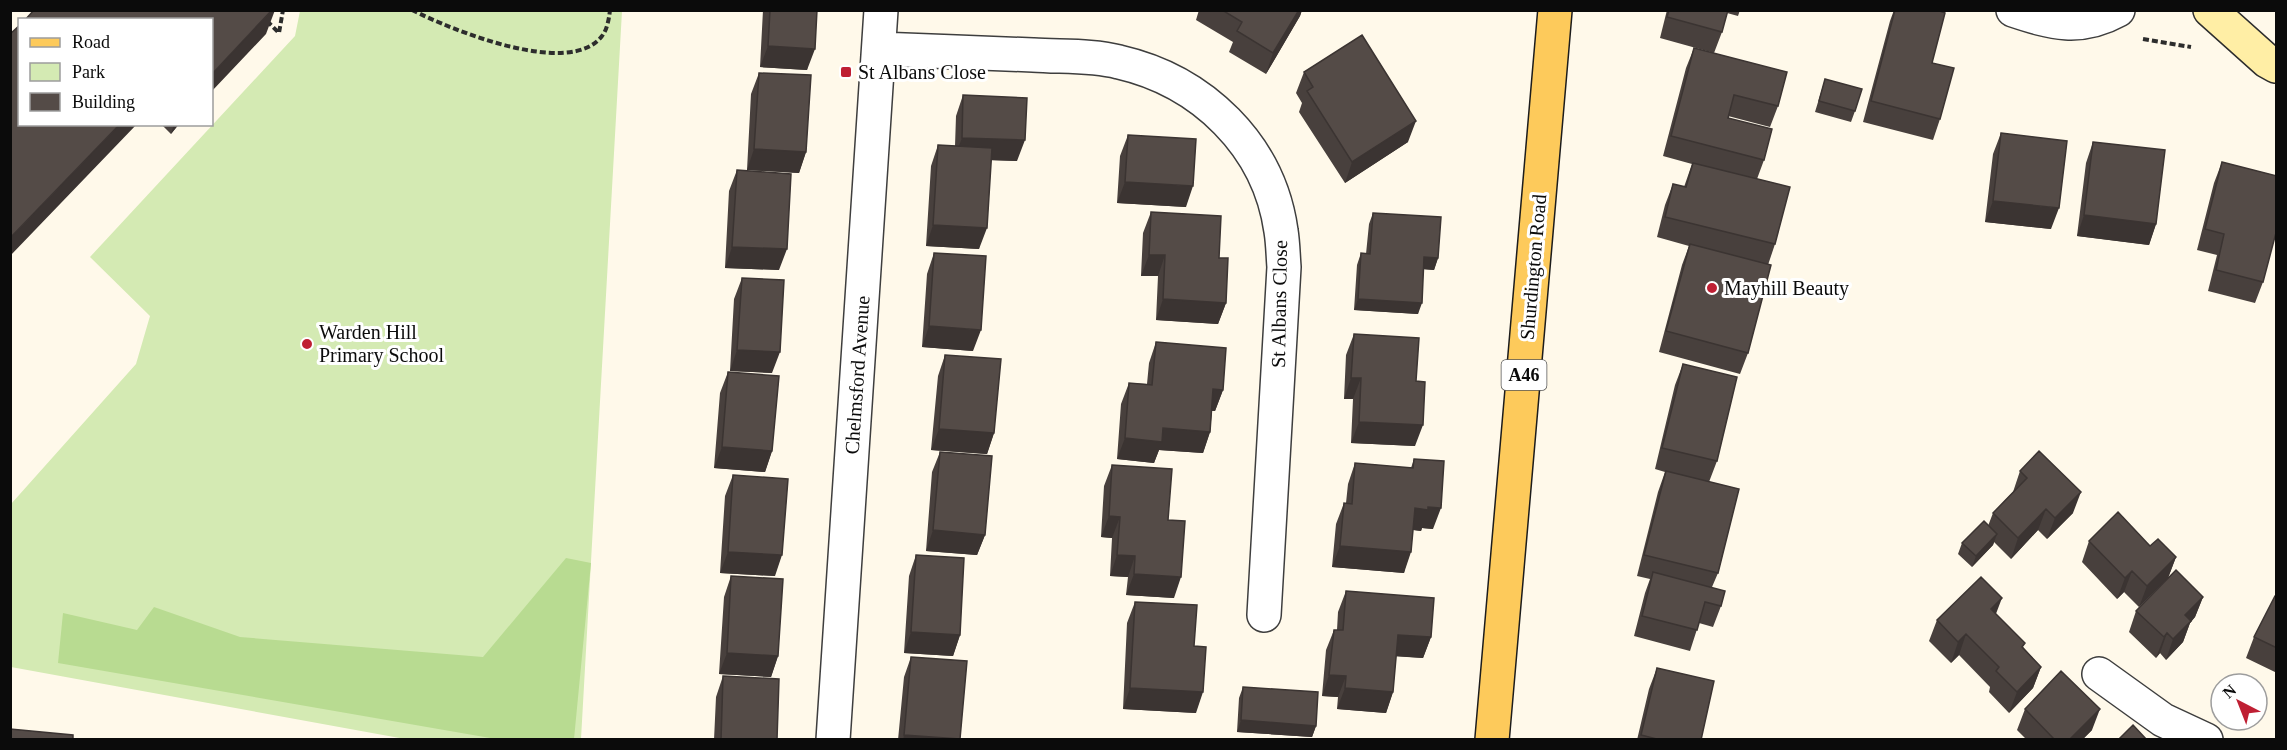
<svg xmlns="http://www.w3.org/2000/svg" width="2287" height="750" viewBox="0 0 2287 750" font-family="'Times New Roman',serif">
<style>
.green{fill:#d4eab3}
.forest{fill:#b8db91}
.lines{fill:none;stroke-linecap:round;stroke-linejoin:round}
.street-casing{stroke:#3e3e3e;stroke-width:36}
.secondary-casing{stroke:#2d2d2d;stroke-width:36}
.primary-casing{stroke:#1c1c1c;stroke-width:36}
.path{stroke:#2d2d2d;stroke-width:4;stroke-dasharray:6 3;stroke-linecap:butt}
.street{stroke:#fff;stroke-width:33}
.secondary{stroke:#ffeea5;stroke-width:33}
.primary{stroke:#fdca5b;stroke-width:33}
.wall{fill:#48403d}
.shaded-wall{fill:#3b3432}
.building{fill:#544b47;stroke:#3b3432;stroke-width:1.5}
.poi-dot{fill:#bf1f33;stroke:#fff;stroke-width:2}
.labels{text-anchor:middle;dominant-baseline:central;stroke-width:6;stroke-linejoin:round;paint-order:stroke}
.shield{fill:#fff;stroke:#545454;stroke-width:1.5}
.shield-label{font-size:18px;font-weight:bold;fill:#0b0b0b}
.poi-label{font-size:20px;fill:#0b0b0b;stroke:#fff;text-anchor:start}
.street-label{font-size:20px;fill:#0b0b0b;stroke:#fff}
</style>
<rect width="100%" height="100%" fill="#fff9ea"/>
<!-- green -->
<path class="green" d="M300,11H622L581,739H405L11,667V504L136,364L150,316L90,257L295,36Z"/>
<!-- forest -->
<path class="forest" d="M566,558L591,563L574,739H496L58,663L63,613L137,630L154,607L240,637L483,657Z"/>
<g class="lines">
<!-- street casing -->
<g class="street-casing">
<path id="street" d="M2013,10C2052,23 2080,31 2118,10
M879,49C930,51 982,53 1033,55C1061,57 1092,55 1119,62C1202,81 1269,145 1281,231C1283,243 1283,255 1284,267L1264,615
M2099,674L2163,720L2206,740
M833,740L881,10"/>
</g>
<!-- secondary casing -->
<g class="secondary-casing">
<path id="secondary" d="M2210,10L2267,61L2276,66"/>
</g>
<!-- primary casing -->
<g class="primary-casing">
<path id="primary" d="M1492,740L1555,10"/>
</g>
<!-- path -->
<path class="path" d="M412,10C450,29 569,79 602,36C607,30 609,19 610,10
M267,21L279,33L283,10
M2143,39L2191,47"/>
<!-- street -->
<use href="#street" class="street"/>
<!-- secondary -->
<use href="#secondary" class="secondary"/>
<!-- primary -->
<use href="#primary" class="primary"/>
</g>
<!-- wall -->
<path class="wall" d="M763,10H817L807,70L760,67Z
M1199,10H1302L1300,16L1266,74L1229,52L1233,42L1196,20Z
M1667,10H1740L1738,16L1727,13L1722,32L1714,53L1660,38Z
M1894,10H1937L1932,63L1940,119L1933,140L1863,122L1890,21Z
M1694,48L1778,106L1770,127L1728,116V118L1764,160L1757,179L1775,244L1768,265L1748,353L1740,374L1659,352L1682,265L1689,246L1657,237L1665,205L1673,184L1684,187L1692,164L1663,156L1686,68Z
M1304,72L1408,142L1345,183L1299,112L1302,103L1296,93Z
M759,73L806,152L799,173L747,170L751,94Z
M1825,79L1855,111L1851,122L1815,112Z
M963,95L1017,161L991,160L979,249L926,246L931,166L938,145L955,146L956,116Z
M161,124H179L171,134Z
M2001,133L2051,229L1985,222L1993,154Z
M1128,135L1186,207L1117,203L1120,156Z
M2093,142L2156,224L2149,245L2077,236L2086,163Z
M2222,162L2263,282L2255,303L2208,291L2217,255L2197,250L2214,183Z
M737,170L779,270L725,268L729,191Z
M1151,212L1219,258L1226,303L1218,324L1156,320L1158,276H1141L1143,233Z
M1373,213L1438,258L1434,270L1424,269L1418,314L1354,310L1357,265L1361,253L1366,254L1369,224Z
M934,253L973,351L922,347L927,274Z
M742,278L772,373L730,371L734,299Z
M1354,334L1416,381L1415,446L1351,443L1353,399H1344L1346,355Z
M1156,342L1223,390L1215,411H1212L1210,432L1203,453L1159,450L1154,463L1117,459L1121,404L1129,383L1147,384L1149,363Z
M945,355L994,433L987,454L931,450L938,376Z
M1683,364L1717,461L1709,482L1718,573L1712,587L1721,606L1713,627L1699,623L1690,651L1634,636L1645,593L1650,579L1637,576L1658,492L1665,472L1655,469L1675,385Z
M728,372L772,451L765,472L714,468L720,393Z
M940,452L985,535L977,555L926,551L932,472Z
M1414,459L1433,529L1422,528L1421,531L1413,530L1404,573L1332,567L1336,524L1344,503H1346L1348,484L1355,463L1411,468Z
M1112,465L1168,520L1174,598L1126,595L1128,577L1110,576L1112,538L1101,537L1104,486Z
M2020,471L2073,513L2047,539L2038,530L2011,559L1994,542L1993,545L1972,567L1958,554L1962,543L1988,526L1993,513L2013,492Z
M733,475L775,576L720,573L725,496Z
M2089,541L2150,546L2176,557L2168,578L2139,607L2124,592L2117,599L2082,562Z
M916,555L960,635L953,656L904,653L909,576Z
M731,576L778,656L771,677L719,674L724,597Z
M1346,591L1431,637L1423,658L1396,656L1393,692L1386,713L1337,709L1338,697L1322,696L1326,650L1334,630H1337L1338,612Z
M2277,596V673L2246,658L2254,637Z
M2203,597L2195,617L2190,623L2183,642L2166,660L2160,653L2156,658L2129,632L2136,611Z
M1135,602L1194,646L1196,713L1123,709L1127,623Z
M1996,614L2024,648L2041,667L2033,688L2009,713L1989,692L1990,687L1959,655L1951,663L1929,641L1937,620Z
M911,657L960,740H898L904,677Z
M1657,668L1701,740H1637L1649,689Z
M723,676L777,740H714L716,697Z
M1243,687L1316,726L1312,737L1237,732L1239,698Z
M2025,709L2092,730L2082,740H2027L2017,730Z"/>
<!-- shaded-wall -->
<path class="shaded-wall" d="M272,10H275L266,34L212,91V74Z
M1299,10H1302L1300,16L1266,74L1273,53Z
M768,46L815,49L807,70L760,67Z
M1416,121L1408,142L1345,183L1352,162Z
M120,124H137L10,256V238Z
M174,124H179L171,134Z
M962,138L1025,140L1017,161L954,159Z
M754,149L806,152L799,173L747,170Z
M1125,182L1193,186L1186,207L1117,203Z
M1993,201L2059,208L2051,229L1985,222Z
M2084,215L2156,224L2149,245L2077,236Z
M933,225L987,228L979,249L926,246Z
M732,247L787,249L779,270L725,268Z
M1149,255H1165L1158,276H1141Z
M1424,257L1438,258L1434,270L1420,269Z
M1163,299L1226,303L1218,324L1156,320Z
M1358,299L1422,303L1418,314L1354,310Z
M929,326L981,330L973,351L922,347Z
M737,350L780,352L772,373L730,371Z
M1351,378H1361L1353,399H1344Z
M1213,389L1223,390L1215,411L1206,410Z
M1359,422L1423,425L1415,446L1351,443Z
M1163,428L1210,432L1203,453L1159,450L1154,463L1117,459L1125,438Z
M939,429L994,433L987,454L931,450Z
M722,447L772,451L765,472L714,468Z
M2081,492L2073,513L2047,539L2055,518Z
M1428,507L1441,508L1433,529L1422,528L1421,531L1407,529L1415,508Z
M2046,509L2038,530L2011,559L2018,538Z
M1109,516L1120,517L1112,538L1101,537Z
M933,530L985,535L977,555L926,551Z
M1997,534L1993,545L1972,567L1976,556Z
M1340,546L1411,552L1404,573L1332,567Z
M728,552L782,555L775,576L720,573Z
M1117,555L1135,556L1128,577L1110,576Z
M2176,557L2168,578L2139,607L2147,586Z
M2132,571L2124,592L2117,599L2125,578Z
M1134,574L1181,577L1174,598L1126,595Z
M2203,597L2195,617L2190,623L2183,642L2166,660L2173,639L2185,615Z
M2002,598L1994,619L1991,609Z
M911,632L960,635L953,656L904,653Z
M2167,633L2160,653L2156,658L2164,637Z
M1966,634L1959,655L1951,663L1958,642Z
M1398,635L1431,637L1423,658L1391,656Z
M727,653L778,656L771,677L719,674Z
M2041,667L2033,688L2009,713L2017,692Z
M1329,675L1346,676L1338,697L1322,696Z
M1130,688L1203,692L1196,713L1123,709Z
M1345,688L1393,692L1386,713L1337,709Z
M2100,709L2092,730L2082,740H2069Z
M1241,720L1316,726L1312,737L1237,732Z
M904,735L960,739L903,740Z"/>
<!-- building -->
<path class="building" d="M34,10H272L212,74V20H25Z
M770,10H817L815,49L768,46Z
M1222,10H1299L1273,53L1237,31L1242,22Z
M1669,10H1728L1722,32L1667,17Z
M1895,10H1937L1945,13L1932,63L1954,68L1940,119L1871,101Z
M20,25V124H120L10,238V34Z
M1362,35L1416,121L1352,162L1307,91L1313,87L1304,72Z
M1694,48L1787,72L1778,106L1734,95L1728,118L1772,129L1764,160L1671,136Z
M759,73L811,75L806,152L754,149Z
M1825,79L1862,89L1855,111L1819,101Z
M963,95L1027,98L1025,140L962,138Z
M2001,133L2067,141L2059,208L1993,201Z
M1128,135L1196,139L1193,186L1125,182Z
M2093,142L2165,150L2156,224L2084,215Z
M938,145L992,148L987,228L933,225Z
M2222,162L2277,176V229L2263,282L2216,270L2224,234L2205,229Z
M1693,163L1790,187L1775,244L1665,217L1673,184L1686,187Z
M737,170L791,174L787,249L732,247Z
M1151,212L1221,216L1219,258H1228L1226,303L1163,299L1165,255H1149Z
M1373,213L1441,217L1438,258L1424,257L1422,303L1358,299L1361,253L1370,254Z
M1690,244L1771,265L1748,353L1666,331Z
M934,253L986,256L981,330L929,326Z
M742,278L784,280L780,352L737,350Z
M1354,334L1419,338L1416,381L1425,382L1423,425L1359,422L1361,378H1351Z
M1156,342L1226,348L1223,390L1213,389L1210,432L1163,428L1162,442L1125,438L1129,383L1152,385Z
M945,355L1001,359L994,433L939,429Z
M1683,364L1737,377L1717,461L1662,448Z
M728,372L779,376L772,451L722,447Z
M2039,451L2081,492L2055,518L2046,509L2018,538L1993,513L2027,478L2020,471Z
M940,452L992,456L985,535L933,530Z
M1414,459L1444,461L1441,508L1428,507V510L1415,508L1411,552L1340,546L1344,503L1352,504L1355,463L1413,468Z
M1112,465L1172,469L1168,520L1185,521L1181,577L1134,574L1135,556L1117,555L1120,517L1109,516Z
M1666,471L1739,489L1718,573L1644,555Z
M733,475L788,479L782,555L728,552Z
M2118,512L2150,546L2158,539L2176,557L2147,586L2132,571L2125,578L2089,541Z
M1984,521L1997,534L1976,556L1962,543Z
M916,555L964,558L960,635L911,632Z
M2176,570L2203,597L2185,615L2191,621L2173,639L2167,633L2164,637L2136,611Z
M1653,572L1725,591L1721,606L1705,602L1697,630L1642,616Z
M731,576L783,579L778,656L727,653Z
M1981,577L2002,598L1991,609L2025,643L2022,647L2041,667L2017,692L1996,671L1999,667L1966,634L1958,642L1937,620Z
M1346,591L1434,598L1431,637L1398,635L1393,692L1345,688L1346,676L1329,675L1334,630H1343Z
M2275,596H2277V648L2254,637Z
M1135,602L1197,605L1194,646L1206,647L1203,692L1130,688Z
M911,657L967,661L960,739L904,735Z
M1657,668L1714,681L1701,740H1657V739L1641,735Z
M2061,671L2100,709L2069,740H2055L2025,709Z
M723,676L779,679L777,740H721Z
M1243,687L1318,692L1316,726L1241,720Z
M2133,725L2147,740H2118Z
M10,729L73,735V740H10Z"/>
<!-- markers -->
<g class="poi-dot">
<rect x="840" y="66" width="12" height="12" rx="3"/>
<circle cx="1712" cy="288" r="6"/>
<circle cx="307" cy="344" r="6"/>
</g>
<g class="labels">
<!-- shield labels -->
<rect class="shield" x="1501.5" y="360" width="45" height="30" rx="4.5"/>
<g class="shield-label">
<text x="1524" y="375">A46</text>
</g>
<!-- poi labels -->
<g class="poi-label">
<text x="858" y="72">St Albans Close</text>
<text x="1724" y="288">Mayhill Beauty</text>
<text x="319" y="332">Warden Hill<tspan x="319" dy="23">Primary School</tspan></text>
</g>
<!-- street labels -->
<g class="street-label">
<text transform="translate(1533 267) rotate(-85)">Shurdington Road</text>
<text transform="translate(1279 304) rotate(-89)">St Albans Close</text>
<text transform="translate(857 375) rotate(-86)">Chelmsford Avenue</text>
</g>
</g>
<!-- border -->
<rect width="2287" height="750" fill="none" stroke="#0b0b0b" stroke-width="24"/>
<!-- legend -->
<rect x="18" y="18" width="195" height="108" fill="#ffffff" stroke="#9d9d9d" stroke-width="1.5"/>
<rect x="30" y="38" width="30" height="9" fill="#fdca5b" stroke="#9d9d9d" stroke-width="1.5"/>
<text x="72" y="48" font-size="18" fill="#0b0b0b">Road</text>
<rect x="30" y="63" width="30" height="18" fill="#d4eab3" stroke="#9d9d9d" stroke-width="1.5"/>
<text x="72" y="78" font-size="18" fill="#0b0b0b">Park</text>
<rect x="30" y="93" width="30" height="18" fill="#544b47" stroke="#9d9d9d" stroke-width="1.5"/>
<text x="72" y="108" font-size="18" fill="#0b0b0b">Building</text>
<!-- north arrow -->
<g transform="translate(2239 702) rotate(318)"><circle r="28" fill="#ffffff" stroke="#9d9d9d" stroke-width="1.5"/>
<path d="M0-4.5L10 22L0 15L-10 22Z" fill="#bf1f33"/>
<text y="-9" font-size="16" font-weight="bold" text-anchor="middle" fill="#0b0b0b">N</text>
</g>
</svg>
